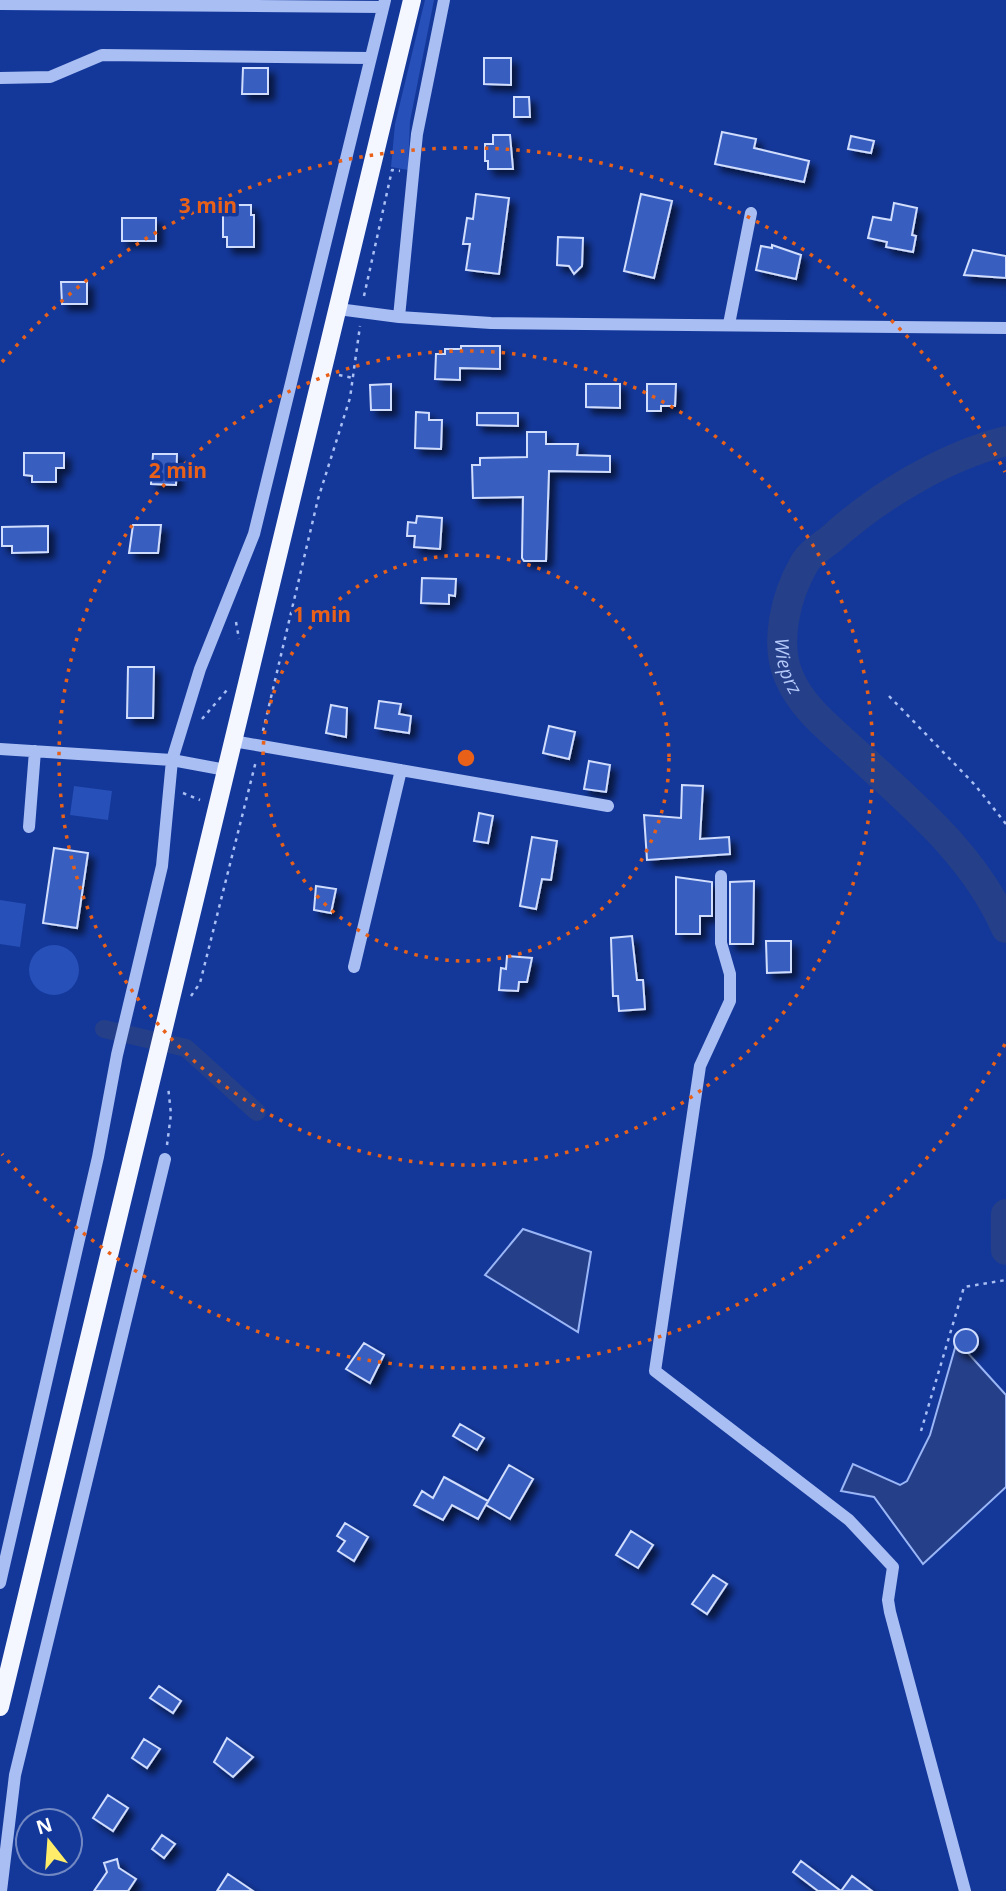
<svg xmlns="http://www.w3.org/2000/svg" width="1006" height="1891" viewBox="0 0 1006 1891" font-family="'Open Sans',sans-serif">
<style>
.green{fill:#2750b8}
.water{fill:#253f89;stroke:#9bb6f6;stroke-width:2}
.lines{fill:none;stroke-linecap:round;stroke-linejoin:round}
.canal{stroke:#253f89;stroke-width:18}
.river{stroke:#253f89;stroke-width:30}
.building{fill:#395ec0;stroke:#d0ddfd;stroke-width:2;filter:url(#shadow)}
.path{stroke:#a9bef3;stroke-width:2.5;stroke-dasharray:3.5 5;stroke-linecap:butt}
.minor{stroke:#a9bef3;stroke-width:12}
.major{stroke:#f4f7ff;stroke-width:18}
.ring{fill:none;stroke:#e96118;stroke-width:3.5;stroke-dasharray:3.5 7}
.labels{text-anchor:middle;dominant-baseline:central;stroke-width:7;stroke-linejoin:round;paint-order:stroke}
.water-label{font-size:19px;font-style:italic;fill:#b5c9f9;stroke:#14389a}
.centre{fill:#e96118;stroke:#14389a;stroke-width:3.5}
.ring-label{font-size:21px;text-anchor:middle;font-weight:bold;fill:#e96118;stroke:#14389a;stroke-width:7;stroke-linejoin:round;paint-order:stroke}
</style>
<defs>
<filter id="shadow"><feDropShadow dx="6" dy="6" stdDeviation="3.5" flood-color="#0009"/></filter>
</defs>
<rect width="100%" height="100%" fill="#14389a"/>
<!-- green -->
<path class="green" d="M425,0H434L410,121L408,170L391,167L395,124Z
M74,786L112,791L108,820L70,815Z
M0,900L26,904L20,947L0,944Z
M29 970a25 25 0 1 1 50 0a25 25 0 1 1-50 0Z"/>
<!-- water -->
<path class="water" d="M523,1229L591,1252L578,1332L485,1275Z
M957,1341L1006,1395V1487L923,1564L874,1497L841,1491L853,1464L900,1485L907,1481L930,1435Z"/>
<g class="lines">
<!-- canal -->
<path class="canal" d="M104,1029L186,1048L257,1112"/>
<!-- river -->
<g class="river">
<path id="s1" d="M1006,441C945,456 877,497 831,539C822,546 809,554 804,564C786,595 774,643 789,677C802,708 831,730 855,752C912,804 975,856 1006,928"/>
<path d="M1006,1214V1250"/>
</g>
</g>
<!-- building -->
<path class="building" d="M484,58H511V85L484,84Z
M243,68H268V94H242Z
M514,97H529L530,117H514Z
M722,132L756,139L754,148L809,161L804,182L715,164Z
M493,135H510L513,169H488V161H485V144H493Z
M851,136L874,141L871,153L848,149Z
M476,194L509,198L499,274L466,270L470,244H463L467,218L473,219Z
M641,194L672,201L654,278L624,271Z
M894,203L917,208L912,235L916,236L913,252L886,247L887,242L868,238L873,217L891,220Z
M227,205H251V215H254V247H227V237H223V215H227Z
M122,218H156V241H122Z
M558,237L583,238L582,266L574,274L569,266L557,265Z
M772,245L801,255L796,279L756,270L761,246L772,248Z
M973,250L1006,256V278L964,275Z
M61,282H87V304H62Z
M461,346H500V369L460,368V380L435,379L436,354H445V349H461Z
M391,384V410H371L370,385Z
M586,384H620V408L586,407Z
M647,384H676L675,406H661V411H647Z
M416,412L429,413V420H442L441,449L415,448Z
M477,413H518V426L477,425Z
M527,432H546V444H578L577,455L610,456V472L549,471L546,561H524L522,558L523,497L473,498L472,465H480V458L527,457Z
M24,453H64V468H56V482H32V476L24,475Z
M153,454H177L176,485L151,484Z
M417,516L442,518L440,549L414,547L415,536H407L408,522L416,523Z
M133,525H161L158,553H129Z
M48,526V552L12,553V546H2V527Z
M422,578L456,579L455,596L449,595V604L421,603Z
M128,667H154L153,718H127Z
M379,701L401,704L399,714L411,716L409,733L375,728Z
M331,705L347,708L346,737L326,733Z
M549,726L575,732L569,759L543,753Z
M589,761L610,765L606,792L584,789Z
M682,785L703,786L700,839L729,837L730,854L647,860L644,815L681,818Z
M479,813L493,816L488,843L474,841Z
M532,837L557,841L551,880L542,879L536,909L520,906Z
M54,848L88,853L77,928L43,923Z
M676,877L712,882V916H700V934H676Z
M754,881L753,944H730V882Z
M316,886L336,889L331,913L314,910Z
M632,936L637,980H643L645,1009L619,1011L618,996H613L611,938Z
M766,941H791V972L767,973Z
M507,956L532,958L527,982H519L518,991L499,990L501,968L506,969Z
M954 1341a12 12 0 1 1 24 0a12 12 0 1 1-24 0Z
M364,1343L384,1355L370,1383L346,1369Z
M460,1424L484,1438L477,1450L453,1436Z
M509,1465L533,1479L510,1519L486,1505Z
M444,1477L488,1501L478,1519L452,1505L443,1520L414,1505L422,1491L433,1498Z
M345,1523L368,1537L354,1561L338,1551L345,1541L337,1536Z
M631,1531L653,1545L638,1568L616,1555Z
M713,1575L727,1584L707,1614L692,1604Z
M159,1686L181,1701L173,1713L150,1698Z
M227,1738L253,1757L233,1777L214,1762Z
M144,1739L160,1749L147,1768L132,1758Z
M108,1795L128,1808L113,1831L93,1818Z
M162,1835L175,1844L164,1858L152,1849Z
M117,1859L119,1868L136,1879L128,1891H94L107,1872L104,1863Z
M801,1861L841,1891L852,1876L872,1891H818L793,1872Z
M228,1874L253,1891H217Z"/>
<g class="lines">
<!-- path -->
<path class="path" d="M364,296L392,170L400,171
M339,375L353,378
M236,622L239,639
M889,696L975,785L1006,824
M202,719L227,690
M263,731L318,499L350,398L360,326
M183,793L200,800
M191,996L200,983L256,761
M167,1145L171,1114L168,1086
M921,1431L964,1287L1006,1280"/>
<!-- minor -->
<path class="minor" d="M0,4L383,7
M0,78L50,77L102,55L369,58
M338,309L399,317L491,323L1006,328
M399,317L417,134L444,0
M729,324L751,213
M233,741L608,806
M0,749L172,760L226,770
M29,827L35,751
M721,876V943L730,974V1001L700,1066L655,1371L849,1520L893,1567L888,1600L890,1612L965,1891
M354,967L401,770
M0,1583L98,1157L117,1055L162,866L172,760L200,669L254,534L385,0
M1,1891L15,1775L165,1159"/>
<!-- major -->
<path class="major" d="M0,1707L412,0"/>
</g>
<!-- distance rings -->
<g class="ring">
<circle cx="466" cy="758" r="203"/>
<circle cx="466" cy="758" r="407"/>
<path d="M1005 1044A610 610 0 0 1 2 1154M2 362A610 610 0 0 1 1005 472"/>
</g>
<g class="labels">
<!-- water labels -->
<g class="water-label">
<text stroke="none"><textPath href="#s1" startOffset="346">Wieprz</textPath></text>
</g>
</g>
<circle cx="466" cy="758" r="10" class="centre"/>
<g class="ring-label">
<text x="208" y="213">3 min</text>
<text x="178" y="478">2 min</text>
<text x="322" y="622">1 min</text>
</g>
<!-- north arrow -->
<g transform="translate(49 1842) rotate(343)"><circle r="33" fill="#14389a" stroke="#7288c2" stroke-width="2"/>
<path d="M0-5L12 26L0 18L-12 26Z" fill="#ffed6a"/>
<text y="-10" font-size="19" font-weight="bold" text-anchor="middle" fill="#ffffff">N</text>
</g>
</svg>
